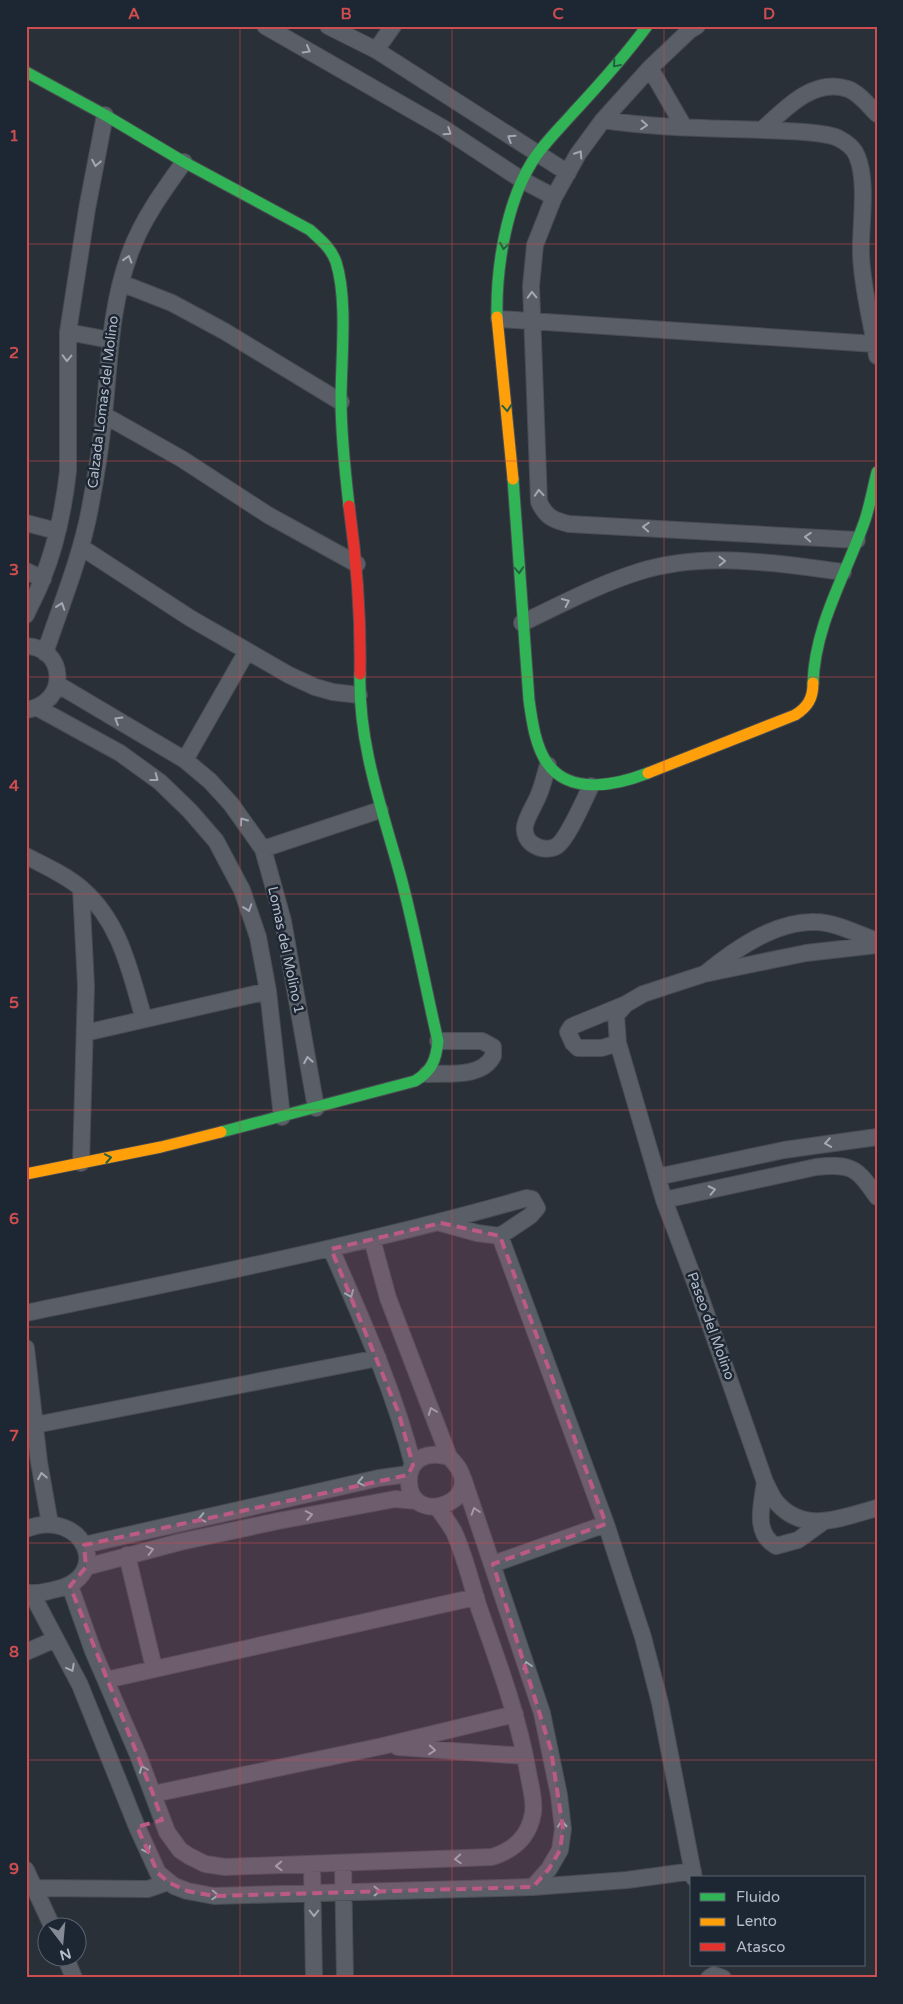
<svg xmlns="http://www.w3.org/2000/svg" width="903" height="2004" viewBox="0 0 903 2004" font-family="'Varela Round',sans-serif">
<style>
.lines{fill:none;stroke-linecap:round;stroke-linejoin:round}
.street-casing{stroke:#484c53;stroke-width:18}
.fast-casing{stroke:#484c53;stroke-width:13}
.slow-casing{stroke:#484c53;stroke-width:13}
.jam-casing{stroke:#484c53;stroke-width:13}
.street{stroke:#5a5e66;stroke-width:16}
.fast{stroke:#30b455;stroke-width:11}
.slow{stroke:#ff9f0a;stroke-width:11}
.jam{stroke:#e5322d;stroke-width:11}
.oneway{stroke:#a2a9b5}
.oneway2{stroke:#255f41}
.marked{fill:#bc5a87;fill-opacity:0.2;stroke:#bc5a87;stroke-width:4;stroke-dasharray:10 6;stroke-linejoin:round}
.grid{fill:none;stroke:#ce4d50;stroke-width:1;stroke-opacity:0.55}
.labels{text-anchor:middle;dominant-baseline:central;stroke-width:5;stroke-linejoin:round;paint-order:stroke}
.street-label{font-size:14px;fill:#b4bcc9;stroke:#1d2633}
.neatline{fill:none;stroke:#ce4d50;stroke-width:2}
.grid-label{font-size:16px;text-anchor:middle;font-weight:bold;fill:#ce4d50}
</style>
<rect width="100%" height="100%" fill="#2a3038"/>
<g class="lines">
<!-- street casing -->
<g class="street-casing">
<path id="street" d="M265,26L443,128L522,180L554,197
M328,26L376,50L568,173
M697,26L690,30L650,68L603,120L578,154L554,197L535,245L531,286L539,502C546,517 553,520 569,524L857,540
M376,50L393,26
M650,68L684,127
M603,120C656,128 709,128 763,130C780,131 823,131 838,138C846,142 854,148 857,156C868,182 860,226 861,254C862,289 872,322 877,356
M762,130C784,110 813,77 848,89C859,93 869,106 877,114
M121,283L172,303L224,331L341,402
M499,319L875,344
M68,332L110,340
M104,415L182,459L268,515L357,564
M26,523L57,531
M81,547L190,618L289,675L315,687L333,692L359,695
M26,571L43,579
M26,615C31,603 38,592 42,580C56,546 64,507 68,471V332L87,209L105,115
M522,623C560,605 597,585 638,572C705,551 775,563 843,572
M26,646C66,647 70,703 26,710
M45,653C61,605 81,557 90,508C96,477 101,445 104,414C110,358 110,307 130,253C142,220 163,191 184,162
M57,684L185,760L210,781L231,804L263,849L283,921L316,1108
M38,708L120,753L160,782L190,811L216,841L242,890L258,937L268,991L282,1117
M185,760L247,651
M548,765C545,774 543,785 539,794C535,805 527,815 525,826C522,843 543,854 557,846C568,838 584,800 591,786
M263,849L380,810
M26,856C45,866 66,875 82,889C121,923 130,972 144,1019
M877,945L806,953L704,974L643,994L626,1004L616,1015L618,1043L664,1200L699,1293L765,1482C769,1489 772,1498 777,1503C805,1535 843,1517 877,1508
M706,973C735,949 775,921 815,922C835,922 858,934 877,941
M85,1033L268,991
M618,1043L602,1048H578L573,1043L568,1032L571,1027L575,1025L626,1004
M427,1074C448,1073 482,1078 493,1056V1047L482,1041H438
M81,1163L86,986L81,888
M657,1177L784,1150L877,1137
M664,1200L816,1167C852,1163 857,1168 877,1197
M500,1236L606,1524L643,1637L660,1703L694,1878
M372,1239L388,1298L449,1457C495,1500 410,1530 409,1482C408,1457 429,1451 449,1457
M331,1249C362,1320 394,1390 413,1465
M26,1313C194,1278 362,1245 527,1198L532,1199L537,1208L530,1216L500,1236L477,1233L441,1223
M26,1348L39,1462L50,1524
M35,1425L378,1358
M765,1482C762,1504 753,1533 776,1546L798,1540L823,1522
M26,1529C83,1506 116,1578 53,1590C44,1592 35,1595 26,1592
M84,1545L379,1478L409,1474
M127,1555L154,1668
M493,1564L606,1524
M86,1567L180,1542L278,1521L395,1499L417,1501
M70,1586L93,1651L138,1755L167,1832L180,1850L189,1856L205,1864L225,1867L492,1857C514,1850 529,1837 533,1813C535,1799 530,1785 528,1772C518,1715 498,1662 479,1608C471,1583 465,1556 454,1532C449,1523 443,1515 437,1507
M32,1594L80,1685L137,1827L158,1873L174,1886L187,1891L214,1896L533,1887L549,1869L560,1850L563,1829L559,1795L542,1713L463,1478
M26,1652L56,1639
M106,1680L476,1597
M398,1747L525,1756
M153,1794L383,1746L515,1714
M343,1864L345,1978
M312,1865L314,1978
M26,1870L52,1926
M533,1887L627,1880L693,1871
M35,1888L148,1889L168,1882
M65,1956L74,1978
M709,1978L714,1975L723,1978"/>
</g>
<!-- fast casing -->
<g class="fast-casing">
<path id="fast" d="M26,72L105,115L184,162L310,230C321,240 331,248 336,262C348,300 341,359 341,400C341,435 345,471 349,506
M497,317C496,268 506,204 532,162C543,144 559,129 573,113C599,85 625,56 647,26
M513,479L529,700C532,721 535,745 547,763C570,796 617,785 648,773
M813,683C815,624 846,575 865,520C870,505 873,488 877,472
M221,1132L415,1081C432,1071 436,1060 438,1041C425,986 415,929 400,874C382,809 358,743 360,674"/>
</g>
<!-- slow casing -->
<g class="slow-casing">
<path id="slow" d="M497,317L513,479
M648,773L795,715C808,707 813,698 813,683
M26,1174L161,1147L221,1132"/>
</g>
<!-- jam casing -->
<g class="jam-casing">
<path id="jam" d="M349,506C357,563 361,617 360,674"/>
</g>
<!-- street -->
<use href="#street" class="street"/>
<!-- fast -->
<use href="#fast" class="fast"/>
<!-- slow -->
<use href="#slow" class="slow"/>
<!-- jam -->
<use href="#jam" class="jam"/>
</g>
<!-- one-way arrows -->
<defs><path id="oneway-chevron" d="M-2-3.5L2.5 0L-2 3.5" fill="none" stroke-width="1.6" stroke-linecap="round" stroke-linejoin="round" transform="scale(1.25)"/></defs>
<g class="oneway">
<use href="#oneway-chevron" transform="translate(307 50) rotate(30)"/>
<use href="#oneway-chevron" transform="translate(644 125) rotate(4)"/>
<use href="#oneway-chevron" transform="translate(448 132) rotate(33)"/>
<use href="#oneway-chevron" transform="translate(511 138) rotate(-147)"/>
<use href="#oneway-chevron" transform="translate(579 154) rotate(-57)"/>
<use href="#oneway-chevron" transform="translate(96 163) rotate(101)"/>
<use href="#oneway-chevron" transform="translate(128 259) rotate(-73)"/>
<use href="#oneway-chevron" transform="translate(532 295) rotate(-92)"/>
<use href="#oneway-chevron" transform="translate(67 358) rotate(91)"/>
<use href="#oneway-chevron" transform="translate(539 493) rotate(-94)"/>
<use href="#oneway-chevron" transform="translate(646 527) rotate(-177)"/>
<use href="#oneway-chevron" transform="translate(808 537) rotate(-176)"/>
<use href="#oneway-chevron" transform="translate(722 561) rotate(-1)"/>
<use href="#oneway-chevron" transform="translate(566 602) rotate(-25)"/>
<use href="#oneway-chevron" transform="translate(61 606) rotate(-71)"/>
<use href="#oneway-chevron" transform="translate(118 720) rotate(-149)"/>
<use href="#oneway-chevron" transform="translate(155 778) rotate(37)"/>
<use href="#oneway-chevron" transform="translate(243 821) rotate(-125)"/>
<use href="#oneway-chevron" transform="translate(248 908) rotate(71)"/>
<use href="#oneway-chevron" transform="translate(308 1060) rotate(-100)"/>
<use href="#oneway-chevron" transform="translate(828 1143) rotate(171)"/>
<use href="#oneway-chevron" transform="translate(712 1190) rotate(-12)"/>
<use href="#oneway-chevron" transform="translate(350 1294) rotate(67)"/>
<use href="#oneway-chevron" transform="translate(432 1411) rotate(-111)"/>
<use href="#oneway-chevron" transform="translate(42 1476) rotate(-101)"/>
<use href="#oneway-chevron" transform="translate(361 1482) rotate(167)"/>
<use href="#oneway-chevron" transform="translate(475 1511) rotate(-108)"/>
<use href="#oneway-chevron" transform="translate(309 1515) rotate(-11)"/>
<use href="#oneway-chevron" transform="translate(202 1518) rotate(167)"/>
<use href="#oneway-chevron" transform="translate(150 1550) rotate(-14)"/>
<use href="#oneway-chevron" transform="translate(527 1665) rotate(-108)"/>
<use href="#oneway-chevron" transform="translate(71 1668) rotate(62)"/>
<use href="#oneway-chevron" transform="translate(432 1750) rotate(4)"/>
<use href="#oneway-chevron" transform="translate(143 1769) rotate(-111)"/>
<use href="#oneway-chevron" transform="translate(562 1824) rotate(-93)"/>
<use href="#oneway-chevron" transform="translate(147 1850) rotate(65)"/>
<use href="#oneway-chevron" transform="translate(458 1859) rotate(177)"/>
<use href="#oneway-chevron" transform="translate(279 1866) rotate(178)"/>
<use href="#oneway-chevron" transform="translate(377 1891) rotate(-1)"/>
<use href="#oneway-chevron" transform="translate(215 1895) rotate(3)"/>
<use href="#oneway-chevron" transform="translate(314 1913) rotate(90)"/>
</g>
<g class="oneway2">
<use href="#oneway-chevron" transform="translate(616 64) rotate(131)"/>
<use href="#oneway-chevron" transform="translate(504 246) rotate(100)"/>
<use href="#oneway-chevron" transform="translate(507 408) rotate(85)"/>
<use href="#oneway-chevron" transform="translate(519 570) rotate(86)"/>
<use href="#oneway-chevron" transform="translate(108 1158) rotate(-11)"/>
</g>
<!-- marked area -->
<path class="marked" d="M441,1223L500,1236L606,1524L493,1564L551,1750L563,1829L560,1850L549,1869L533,1887L214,1896L187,1891L168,1882L158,1873L137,1827L162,1820L153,1794L70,1586L86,1567L84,1545L408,1475L413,1465L399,1414L331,1249Z"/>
<!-- grid -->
<path class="grid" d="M240,26V1978M452,26V1978M664,26V1978M26,244H877M26,461H877M26,677H877M26,894H877M26,1110H877M26,1327H877M26,1543H877M26,1760H877"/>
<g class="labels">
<!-- street labels -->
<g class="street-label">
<text transform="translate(103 402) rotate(-83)">Calzada Lomas del Molino</text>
<text transform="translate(286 950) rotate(78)">Lomas del Molino 1</text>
<text transform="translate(711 1326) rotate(70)">Paseo del Molino</text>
</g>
</g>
<!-- border -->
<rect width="903" height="2004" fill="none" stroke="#1d2633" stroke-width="55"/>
<!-- legend -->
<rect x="690" y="1876" width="175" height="90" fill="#1d2633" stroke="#59626f"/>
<rect x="700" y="1893" width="25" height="8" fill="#30b455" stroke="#59626f"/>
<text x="736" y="1902" font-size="15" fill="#b4bcc9">Fluido</text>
<rect x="700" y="1918" width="25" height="8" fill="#ff9f0a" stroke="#59626f"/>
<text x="736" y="1926" font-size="15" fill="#b4bcc9">Lento</text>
<rect x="700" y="1943" width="25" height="8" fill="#e5322d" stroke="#59626f"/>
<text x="736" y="1952" font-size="15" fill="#b4bcc9">Atasco</text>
<!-- north arrow -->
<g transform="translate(62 1942) rotate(164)"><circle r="24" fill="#1d2633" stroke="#59626f"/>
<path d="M0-4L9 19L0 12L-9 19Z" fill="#848b96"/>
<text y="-8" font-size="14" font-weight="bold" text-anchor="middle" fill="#b4bcc9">N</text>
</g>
<rect x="28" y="28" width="848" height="1948" class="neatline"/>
<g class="grid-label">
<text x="134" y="19">A</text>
<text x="346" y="19">B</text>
<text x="558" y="19">C</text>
<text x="769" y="19">D</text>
<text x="14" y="141">1</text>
<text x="14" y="358">2</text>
<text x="14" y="575">3</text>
<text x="14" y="791">4</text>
<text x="14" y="1008">5</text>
<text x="14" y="1224">6</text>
<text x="14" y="1441">7</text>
<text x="14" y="1657">8</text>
<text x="14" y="1874">9</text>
</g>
</svg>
